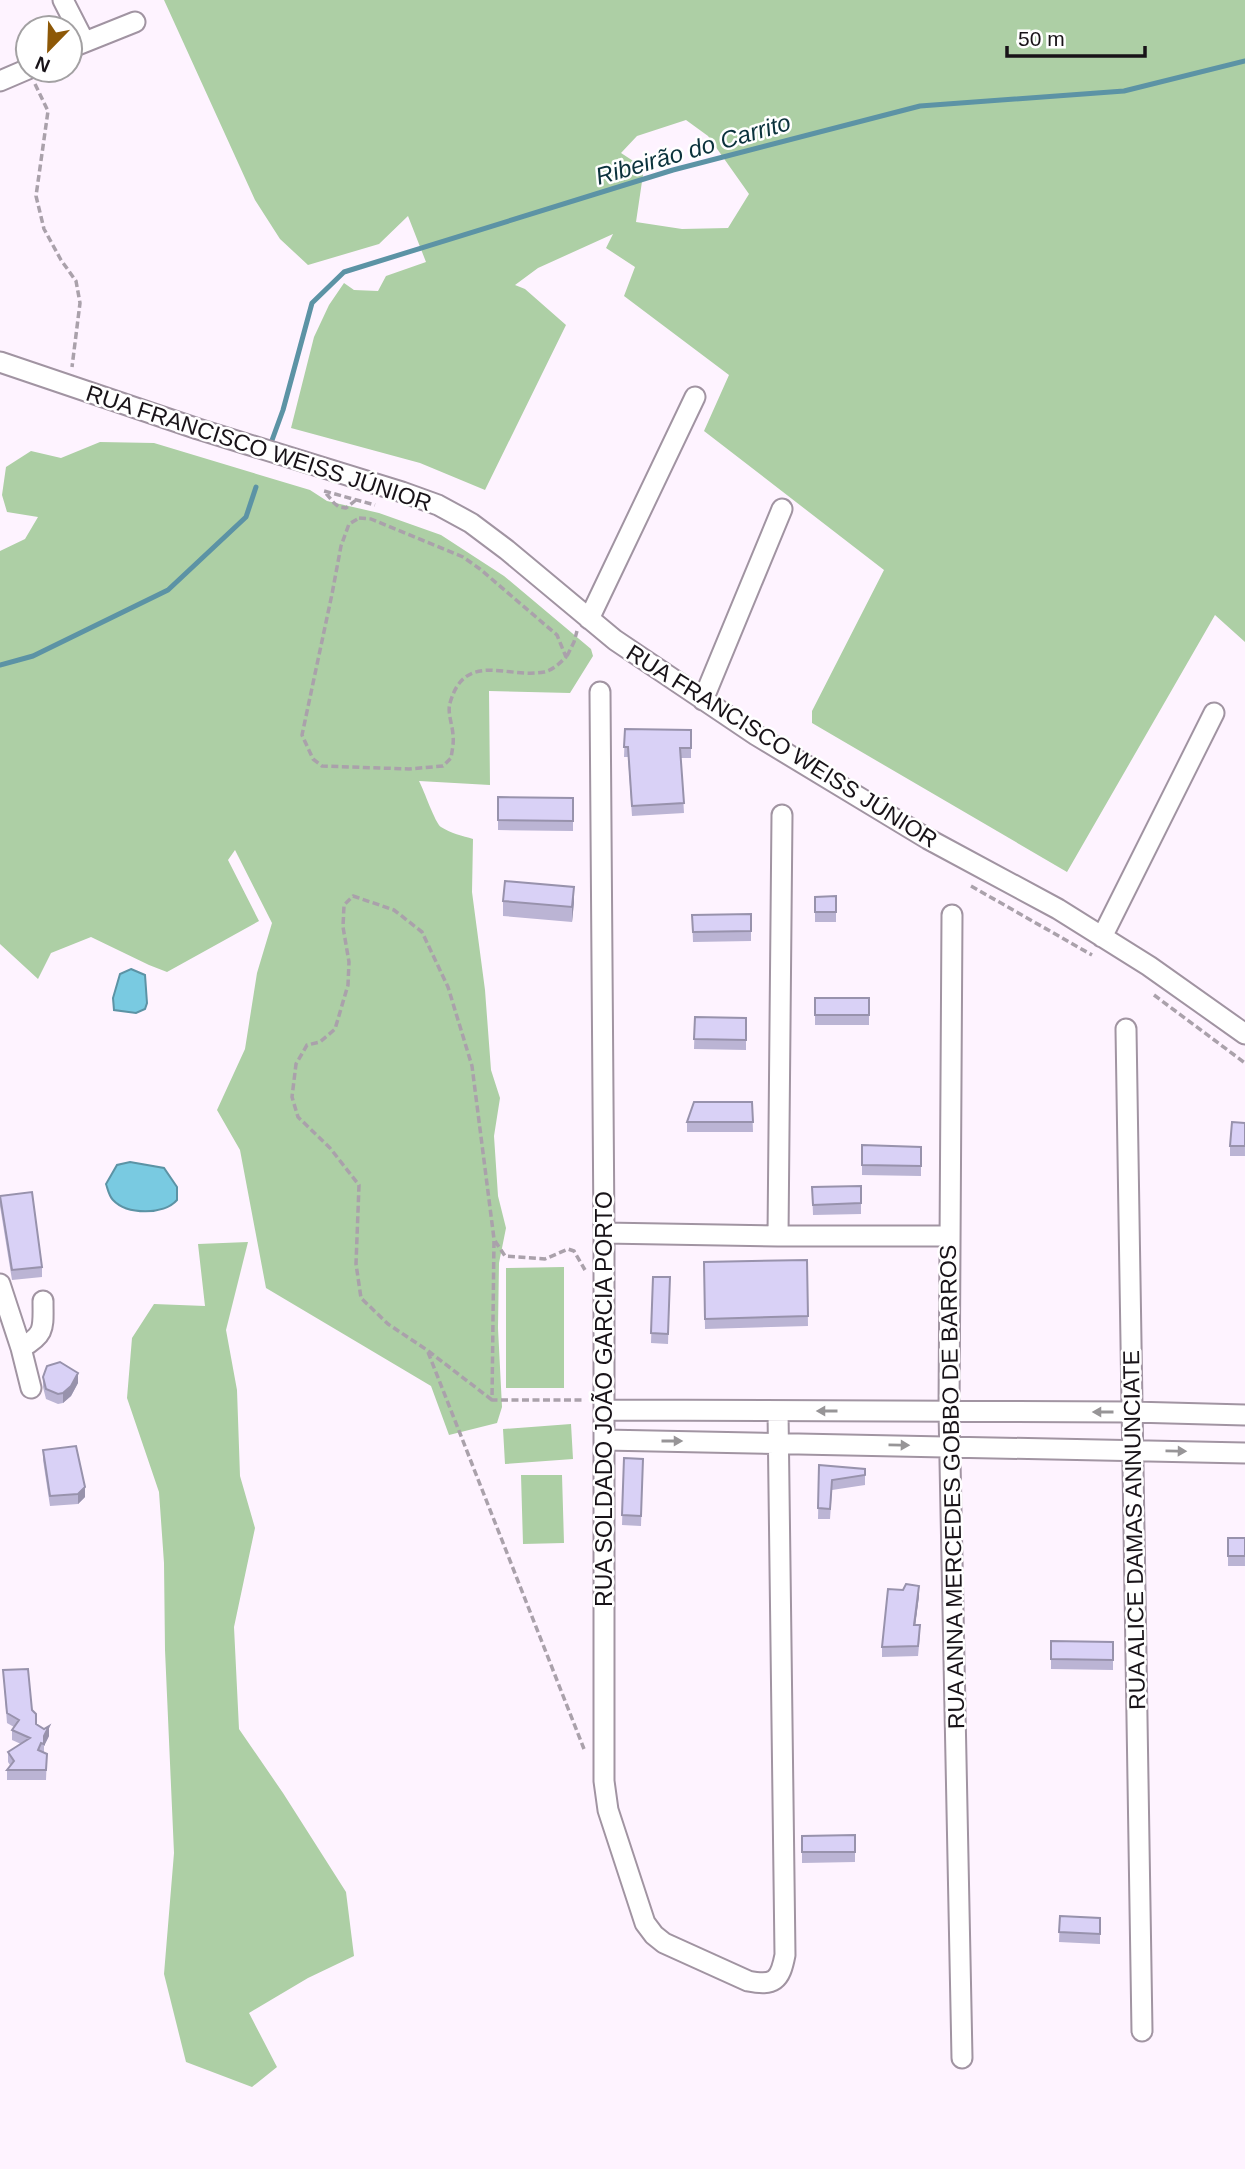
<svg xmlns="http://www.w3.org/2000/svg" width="1245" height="2169" viewBox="0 0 1245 2169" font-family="Arial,sans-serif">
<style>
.green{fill:#adcfa5;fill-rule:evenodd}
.water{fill:#79cae1;stroke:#5c93a5;stroke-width:2}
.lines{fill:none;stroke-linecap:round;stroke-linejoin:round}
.stream{stroke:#5c93a5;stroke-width:5}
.minor-casing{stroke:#a194a2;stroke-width:23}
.path{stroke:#aaa1ab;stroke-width:3.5;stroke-dasharray:7 3.5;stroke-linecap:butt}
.minor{stroke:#fff;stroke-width:19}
.wall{fill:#bbb4d4}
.shaded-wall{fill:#9892ac}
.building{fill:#d9d1f6;stroke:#9892ac;stroke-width:2}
.oneway{fill:#979597}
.labels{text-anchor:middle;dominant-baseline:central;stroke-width:5;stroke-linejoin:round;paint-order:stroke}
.street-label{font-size:23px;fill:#181318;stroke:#fff}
.water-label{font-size:24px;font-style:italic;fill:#0b323c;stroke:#fff}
</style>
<rect width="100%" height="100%" fill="#fef3ff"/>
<!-- green -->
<path class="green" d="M164,0H1245V642L1215,615L1067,872L812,723V711L884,570L704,431L729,375L624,296L635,267L606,248L613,234L538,268L515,285L525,289L566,325L485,490L420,463L291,428L314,337L329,305L344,283L354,290L378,291L386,276L426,262L408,216L379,244L308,265L280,239L255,200ZM686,120L708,136L749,194L728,228L682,229L636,222L644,168L621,153L637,136Z
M100,442L154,443L310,490L327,501L379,513L441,535L504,576L591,649L593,656L570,693L489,691L490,785L419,781C424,790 435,823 441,827C450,833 463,836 473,839L472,892L485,990L491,1070L500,1098L494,1136L498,1196L506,1228L499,1263L498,1328L502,1407L497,1423L449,1435L431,1386L266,1288L240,1150L217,1110L245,1049L257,973L272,923L235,850L228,860L259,921L167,972L149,965L91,937L51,953L38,979L0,944V551L25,539L38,517L7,512L2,495L6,467L31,451L61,458Z
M248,1242L226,1330L237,1390L240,1476L255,1528L234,1627L239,1729L283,1793L346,1892L354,1956L308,1978L249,2013L277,2067L252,2087L186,2062L164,1974L174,1853L165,1650L164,1563L159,1492L127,1398L132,1338L154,1304L205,1306L198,1244Z
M564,1267V1388H506V1268Z
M571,1424L573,1459L505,1464L503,1429Z
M521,1475H562L564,1543L523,1544Z"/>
<!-- water -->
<path class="water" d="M131,969L145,975L147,1003L145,1009L136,1013L114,1010L113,998L120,974Z
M130,1162L164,1168L177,1187V1200C164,1215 127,1215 113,1200C109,1196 108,1190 106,1184L117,1165Z"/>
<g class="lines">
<!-- stream -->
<path class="stream" d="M271,443L283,410L312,303L344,272L673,170L920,106L1124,91L1245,61
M0,665L33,656L168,590L246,517L256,487"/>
<!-- minor casing -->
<g class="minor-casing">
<path id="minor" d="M63,0L84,41
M70,48L135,22
M0,81L28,69
M0,362L198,429L402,492L438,505L471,523L507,550L615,640L756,735L928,839L1058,909L1149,966L1245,1034
M589,619L695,397
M600,692L604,1233V1781L608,1810L645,1923L654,1935L664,1943L748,1981C774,1986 780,1981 785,1955L778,1411
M703,700L782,509
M952,915L949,1411L962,2058
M1102,937L1214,713
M1126,1029L1142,2031
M604,1233L778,1236H949
M778,1236L782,815
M0,1284L21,1348L31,1388
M21,1348C46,1334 43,1328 43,1301
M604,1410L1132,1412L1245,1415
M604,1440L1245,1453"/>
</g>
<!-- path -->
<path class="path" d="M35,84L48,111L36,196L44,229L61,260L76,281L80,303L72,367
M356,500L346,508L339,507L334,503L324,491L375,505
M359,518L371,519L463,557L480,569L557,635L566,657C560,663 553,670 544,672C507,679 465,650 450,703C447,713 453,726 453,736C454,743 452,751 451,758L443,766L409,769L322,766L313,759L302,735L332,594L341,546L349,524Z
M567,656L574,642L577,631
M971,886L1092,955
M1154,995L1245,1063
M495,1241L505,1256L545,1259L568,1249L574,1251L585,1270
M428,1352L584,1749
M492,1400L427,1350L388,1324L361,1298L356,1264L359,1185L330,1148L298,1117L292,1097L296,1064L307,1045L320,1042L335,1029L348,985L349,962L343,927L344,905L353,896L394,910L422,932L448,987L472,1066L494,1239L492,1400H585"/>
<!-- minor -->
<use href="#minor" class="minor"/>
</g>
<!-- wall -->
<path class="wall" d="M625,729L691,730V758H681L684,813L632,816L628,757H624Z
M498,797L573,798V831L498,830Z
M836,896V922H815V897Z
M503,901L574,902L572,922L503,916Z
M751,914V941L693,942L692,915Z
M815,998H869V1025H815Z
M695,1017L746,1018V1050L694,1049Z
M752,1102L753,1132H687V1122Z
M1245,1123V1156H1230V1146Z
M862,1145L921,1147V1176L862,1175Z
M861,1186V1214L813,1215L812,1187Z
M0,1196L42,1267V1277L12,1280L0,1206Z
M807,1260L808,1326L705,1329L704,1262Z
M653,1277H670L668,1344L651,1343Z
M43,1377L78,1383L71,1396L63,1403L58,1404L46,1399L43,1387Z
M43,1450L85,1497L78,1504L50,1506L43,1460Z
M624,1458L643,1459L641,1526L622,1525Z
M819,1465L865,1469V1485L832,1490L830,1519H818Z
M1228,1538H1245V1566H1228Z
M919,1596L915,1625L920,1635L918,1656L882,1657V1647Z
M1051,1641L1113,1642V1670L1051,1669Z
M3,1670L32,1710L36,1724L49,1736L44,1746V1753L47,1754L46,1780H7V1770L10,1765L8,1762V1752L21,1744L12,1740V1730L14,1727L7,1723Z
M855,1835V1862L802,1863V1836Z
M1060,1916L1100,1918V1944L1059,1942Z"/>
<!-- shaded-wall -->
<path class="shaded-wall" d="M574,887V902L572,922V907Z
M78,1373V1383L71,1396L63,1403V1393Z
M85,1487V1497L78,1504V1494Z
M919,1586V1596L914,1635V1625Z
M49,1726V1736L44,1746V1736Z"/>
<!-- building -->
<path class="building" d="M625,729L691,730V748H680L684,803L632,806L628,747H624Z
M498,797L573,798V821L498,820Z
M505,881L574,887L572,907L503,901Z
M836,896V912H815V897Z
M751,914V931L693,932L692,915Z
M815,998H869V1015H815Z
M695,1017L746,1018V1040L694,1039Z
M694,1102H752L753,1122H687Z
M1232,1122L1245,1123V1146H1230Z
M862,1145L921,1147V1166L862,1165Z
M861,1186V1203L813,1205L812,1187Z
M32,1192L42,1267L12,1270L0,1196Z
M807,1260L808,1316L705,1319L704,1262Z
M653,1277H670L668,1334L651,1333Z
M60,1362L78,1373L71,1386L63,1393L58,1394L46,1389L43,1377L47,1366Z
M76,1446L85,1487L78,1494L50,1496L43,1450Z
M624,1458L643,1459L641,1516L622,1515Z
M819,1465L865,1469V1475L832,1480L830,1509L818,1508Z
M1228,1538H1245V1556H1228Z
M906,1584L919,1586L914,1625H920L918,1646L882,1647L888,1589L903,1590Z
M1051,1641L1113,1642V1660L1051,1659Z
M28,1669L32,1710L36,1714V1724L44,1729L49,1726L44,1736V1744L41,1743L38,1750L47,1754L46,1770H7L14,1761L8,1752L30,1738L12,1730L19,1720L7,1713L3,1670Z
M855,1835V1852H802V1836Z
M1060,1916L1100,1918V1934L1059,1932Z"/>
<!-- one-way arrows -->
<defs><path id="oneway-solid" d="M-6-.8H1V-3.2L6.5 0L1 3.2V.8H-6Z" transform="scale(1.75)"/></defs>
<g class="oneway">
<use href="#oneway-solid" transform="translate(827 1411) rotate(-180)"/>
<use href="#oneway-solid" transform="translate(1103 1412) rotate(-180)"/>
<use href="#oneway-solid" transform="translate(672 1441)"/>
<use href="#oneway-solid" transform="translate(899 1445) rotate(1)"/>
<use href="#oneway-solid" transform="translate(1176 1451) rotate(1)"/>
</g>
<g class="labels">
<!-- street labels -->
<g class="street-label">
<text transform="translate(259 448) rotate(18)">RUA FRANCISCO WEISS JÚNIOR</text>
<text transform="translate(782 746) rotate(32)">RUA FRANCISCO WEISS JÚNIOR</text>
<text transform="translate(604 1399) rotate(-90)">RUA SOLDADO JOÃO GARCIA PORTO</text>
<text transform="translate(952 1487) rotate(-91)">RUA ANNA MERCEDES GOBBO DE BARROS</text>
<text transform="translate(1134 1530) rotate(-91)">RUA ALICE DAMAS ANNUNCIATE</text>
</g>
<!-- water labels -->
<g class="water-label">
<text transform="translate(693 149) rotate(-16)">Ribeirão do Carrito</text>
</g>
</g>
<!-- north arrow -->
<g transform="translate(49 49) rotate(203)"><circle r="33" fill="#ffffff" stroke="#a3a1a3" stroke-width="2"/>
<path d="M0-5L12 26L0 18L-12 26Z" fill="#8d5807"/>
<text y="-10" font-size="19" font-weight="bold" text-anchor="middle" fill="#181318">N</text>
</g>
<!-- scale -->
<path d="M1007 46v10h138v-10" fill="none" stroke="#181318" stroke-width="3.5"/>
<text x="1018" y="46" font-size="21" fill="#181318" stroke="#ffffff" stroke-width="5" paint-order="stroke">50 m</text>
</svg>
